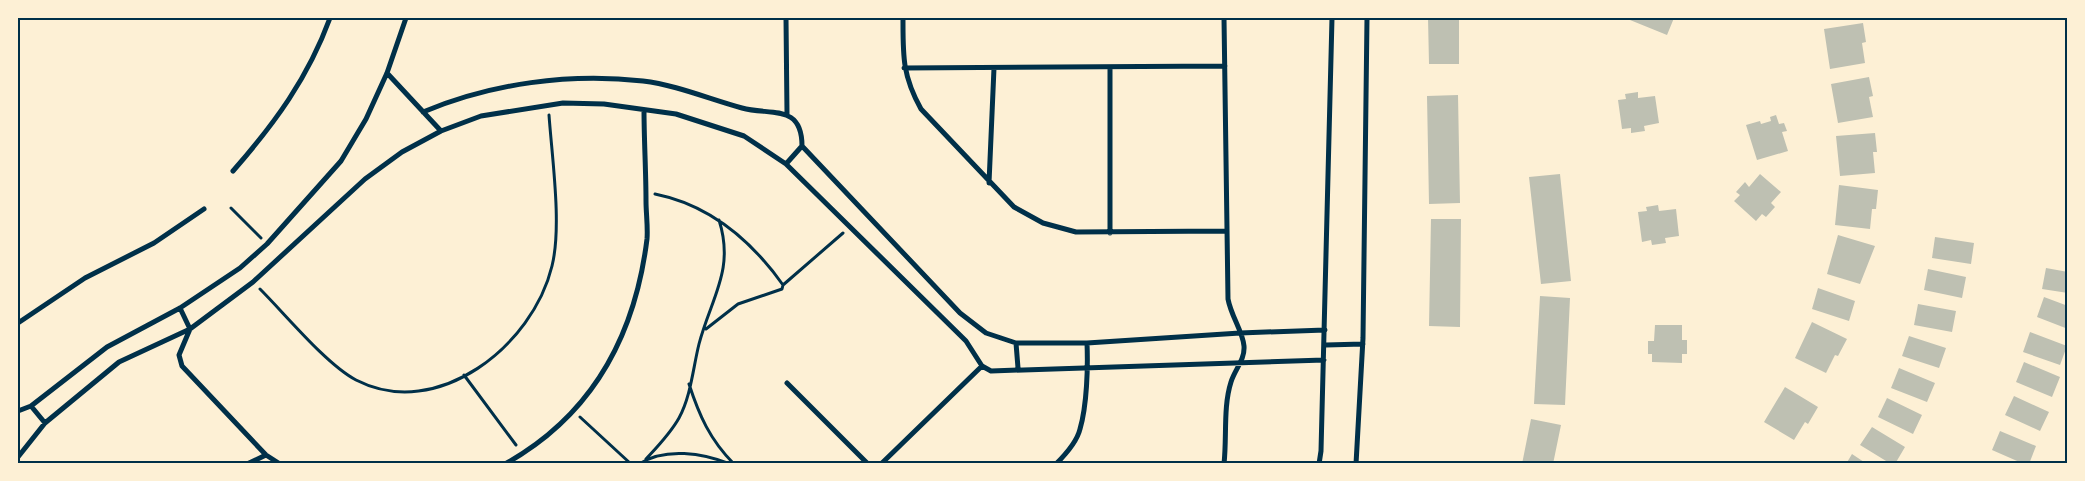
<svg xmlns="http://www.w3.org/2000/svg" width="2085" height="481" viewBox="0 0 2085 481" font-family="Poppins,sans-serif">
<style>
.building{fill:#bec0b2}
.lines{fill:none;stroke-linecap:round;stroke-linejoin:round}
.path{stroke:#003049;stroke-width:3}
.minor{stroke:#003049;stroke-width:5}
.neatline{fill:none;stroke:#003049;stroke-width:2}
</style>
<rect width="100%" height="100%" fill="#fdf0d5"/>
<!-- building -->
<path class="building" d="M1428,18H1459V64H1429Z
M1631,18H1674L1667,35L1630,20Z
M1863,23L1866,42L1862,43L1865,63L1830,69L1824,29Z
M1869,77L1873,96L1869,97L1873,117L1838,123L1831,84Z
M1638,92V98L1655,96L1659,123L1644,126L1645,131L1631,133V128L1622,129L1618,100L1626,99L1625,94Z
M1458,95L1460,203L1429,204L1427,96Z
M1776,115L1779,124L1784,123L1787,131L1782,132L1788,151L1757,160L1746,125L1760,121L1761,124L1771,121L1770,117Z
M1875,133L1877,152H1873L1875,173L1840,176L1836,136Z
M1560,174L1571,281L1541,284L1529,177Z
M1760,174L1781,192L1771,203L1775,207L1766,217L1762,214L1756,221L1734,201L1740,195L1736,192L1745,182L1749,187Z
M1839,185L1878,190L1876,209H1872L1870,229L1835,225Z
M1658,205L1659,211L1676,209L1679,236L1665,238L1666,243L1652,245L1651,240L1642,242L1638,212L1647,211L1646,207Z
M1431,219H1461L1460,327L1429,326Z
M1838,235L1875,246L1860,284L1827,274Z
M1935,237L1974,243L1971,264L1932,258Z
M2046,268L2068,272V293L2042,289Z
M1928,269L1966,277L1962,298L1924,290Z
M1818,288L1855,301L1849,321L1812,309Z
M1540,296L1570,298L1565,405L1534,404Z
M2044,297L2068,306V329L2037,317Z
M1918,304L1956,311L1952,332L1914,325Z
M1812,322L1847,339L1838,356L1835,355L1826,373L1795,358Z
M1655,325H1682V340H1687V354H1682V363L1652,362V354H1648V341H1654Z
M2030,332L2067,346L2060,365L2023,352Z
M1909,336L1946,348L1939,368L1902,356Z
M2024,362L2060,377L2052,397L2016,382Z
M1899,368L1935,383L1927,402L1891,388Z
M1785,387L1818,407L1808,424L1805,422L1794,440L1764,422Z
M2014,396L2049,412L2040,431L2005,415Z
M1887,398L1922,415L1913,434L1878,417Z
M1531,419L1561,425L1553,464H1522Z
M1872,427L1905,447L1895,464H1891L1860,445Z
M2000,431L2036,446L2029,464H2024L1992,450Z
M1852,454L1867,464H1846Z"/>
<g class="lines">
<!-- path -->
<path class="path" d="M655,194C710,205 751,240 783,285
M231,208L261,238
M260,289C286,315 326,364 356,380C438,422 533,345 552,266C562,226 552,158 549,115
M706,329L738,304L782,289L783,285L843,233
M464,375L516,445
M689,384C699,415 710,440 734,464
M580,417L631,464
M646,459C658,446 670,434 679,418C691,396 693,368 699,344C711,298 735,270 719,220
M639,464C665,447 703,453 730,464"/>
<!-- minor -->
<path class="minor" d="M786,18L787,114
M903,18C903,55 902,75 921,109L1014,207L1043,223L1076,232L1226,231
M904,68L1225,66
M387,73L441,131
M423,112C492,83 569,73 643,81C676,85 709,99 742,108C770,116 802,103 802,146L960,313L986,333L1016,343H1087L1240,333L1325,330
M786,164L802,146
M233,171C275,123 308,78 330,18
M989,183L994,68
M1110,233V67
M180,308L190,329L179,355L182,366L266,455L280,464
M18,323L85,278L154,243L204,209
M1016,343L1018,368
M1326,345L1363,344
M787,383L868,464
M31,406L45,423
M18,411L31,406L107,347L180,308L240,268L267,244L341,161L366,119L387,73L406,18
M18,457L45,423L119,362L190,329L253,282L365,179L402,152L441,131L481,116L563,103L604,104L676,114L744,136L786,164L966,341L982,366L991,371L1324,360
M247,464L266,455
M505,464C593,415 635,336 647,239C648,227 646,213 646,201C646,171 644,140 644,110
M881,464L982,366
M1056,464C1066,454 1077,442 1080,429C1087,405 1088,367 1087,343
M1224,464C1227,437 1223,407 1231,382C1235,369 1245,360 1244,346C1243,332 1231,316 1228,299L1224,18
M1319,464L1321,451L1332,18
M1356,464L1363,338L1367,18"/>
</g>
<!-- border -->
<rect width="2085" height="481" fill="none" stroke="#fdf0d5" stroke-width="38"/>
<rect x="19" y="19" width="2047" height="443" class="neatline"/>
</svg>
